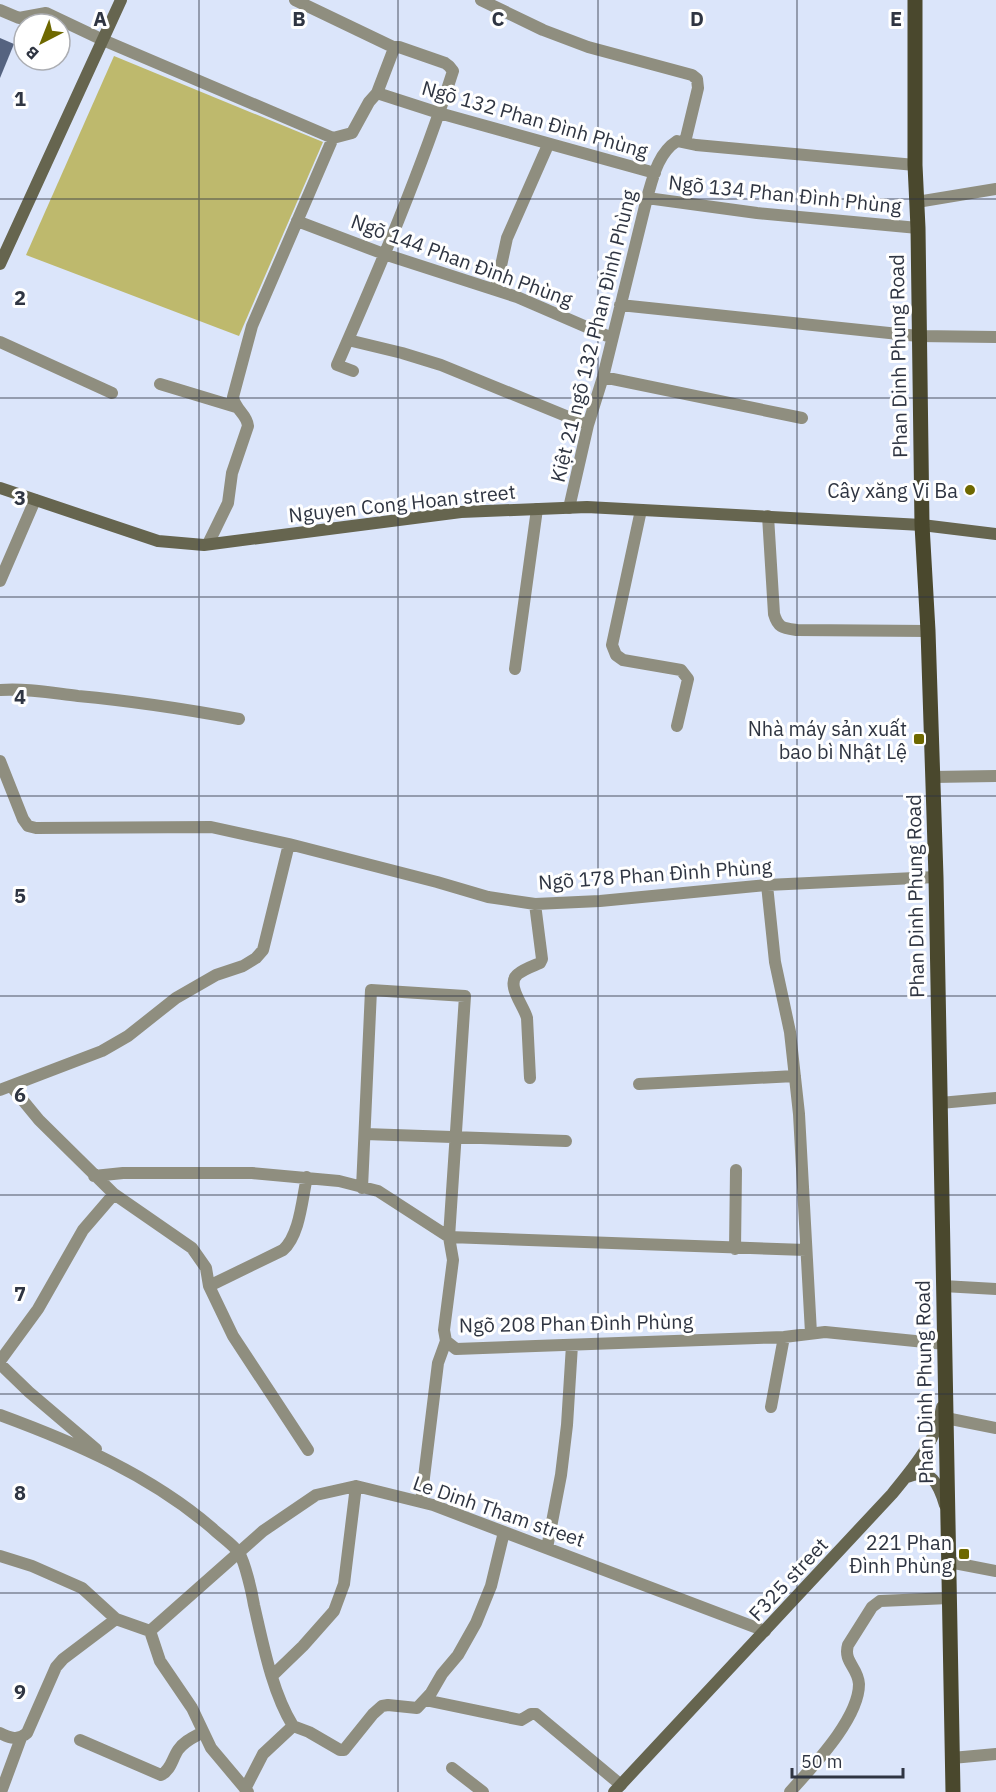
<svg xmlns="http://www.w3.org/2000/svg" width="996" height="1792" viewBox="0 0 996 1792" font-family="'IBM Plex Sans',sans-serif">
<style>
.green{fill:#beb96d}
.building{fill:#556380}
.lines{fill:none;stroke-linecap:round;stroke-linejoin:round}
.street{stroke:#8f8e7f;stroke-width:12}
.secondary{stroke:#66654f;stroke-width:12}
.primary{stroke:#4a482d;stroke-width:15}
.grid{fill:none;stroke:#2f3542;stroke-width:1.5;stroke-opacity:0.55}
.poi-dot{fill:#6e6800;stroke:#fff;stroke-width:2}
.labels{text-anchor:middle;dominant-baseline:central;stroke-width:6;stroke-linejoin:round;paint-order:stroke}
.street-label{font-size:20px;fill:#2f3542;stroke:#fff}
.poi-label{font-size:20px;fill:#2f3542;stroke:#fff;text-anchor:end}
.grid-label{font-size:20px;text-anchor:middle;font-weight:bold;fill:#2f3542;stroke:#fff;stroke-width:6;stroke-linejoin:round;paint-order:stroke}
</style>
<rect width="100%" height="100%" fill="#dbe5fa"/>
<!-- green -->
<path class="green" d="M114,56L323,142L239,336L26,255Z"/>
<!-- building -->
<path class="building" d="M0,38L14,44L0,78Z"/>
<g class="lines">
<!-- street -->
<path class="street" d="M481,0L543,30L588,47L692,75L697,79L698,88L685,142
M0,10L19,18L46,13L103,40L333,138L352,133L369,102L377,93L393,51V47L295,0
M377,93L439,113L655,173
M647,198L757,213L918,228
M917,202L996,189
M297,221L384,254L517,297L612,338
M496,289L507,238L548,145
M620,305L918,336L996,337
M348,340L402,353L441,365L588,425
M0,342L112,393
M353,371L337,365C379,269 421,171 453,71L449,66L445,63L399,47H393
M603,377L802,418
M160,384L236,407
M569,508L588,425L603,377L647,198C653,177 658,153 677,141L696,145L915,165
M641,510L612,645L616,655L623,660L681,670L688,679L677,726
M768,516L774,614C778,628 783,628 797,630L928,631
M208,544L228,503L232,473L248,426C247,414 235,410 233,397L252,326L333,138
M0,581L35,500
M515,669L537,509
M0,690C26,688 52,693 78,696C132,701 185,709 239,719
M0,761L23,819L28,826L36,828L211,827L289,844
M932,777L996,776
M767,885L775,962L790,1032L799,1114L811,1333
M530,1078L527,1018C524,1006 505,984 518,974C524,969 533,966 540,963L542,959L535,904
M639,1084L795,1076
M11,1086L39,1120L114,1194L192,1248L206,1268L209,1286L233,1336L308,1450
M0,1090L102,1051L128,1036L176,998L216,975L243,966L256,958L263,950L289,844L437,882L488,897L535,904L600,901L767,885L936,877
M940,1103L996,1098
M365,1134L566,1141
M94,1176L123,1173H252L339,1181L378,1191L449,1237L453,1260L444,1330L446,1341L456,1349L784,1337L825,1332L945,1344
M362,1188L371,990L465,996L449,1237L806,1250
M735,1249L736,1170
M209,1286L283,1250C300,1235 302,1199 307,1177
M943,1286L996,1289
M0,1361L38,1309L83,1230L114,1194
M0,1364L29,1392L96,1449
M771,1407L784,1337
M0,1415C76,1443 150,1475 212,1528C219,1535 234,1545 239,1553C245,1562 252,1593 254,1605C263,1644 272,1692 293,1726L263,1754L245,1789
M946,1418L996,1428
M421,1502L438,1363L446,1341
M547,1548L561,1475L567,1425L572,1345
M0,1556L32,1566L82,1588L116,1619L150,1631
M949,1562L996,1571
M150,1631L263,1531L316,1495L356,1486L433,1505L765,1631
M150,1631L160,1661L192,1708L211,1748L248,1792
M272,1676L303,1646L334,1611L344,1584L356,1486
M425,1700L521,1720L531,1714H536L621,1785
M293,1726L309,1732L340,1750H344L373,1714L382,1706L388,1705L417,1708L431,1693L442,1674L458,1655L476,1623L491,1586L504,1532
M0,1733C10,1738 18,1741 27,1733L56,1667L63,1659L116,1619
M80,1740L161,1775C171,1770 172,1759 178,1750C184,1741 194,1737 203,1732
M952,1758L996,1754
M452,1768L483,1792
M1,1792L21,1738
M790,1792C812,1767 859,1719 859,1684C858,1667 843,1662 848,1645L872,1607L880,1601L949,1598"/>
<!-- secondary -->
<path class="secondary" d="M0,264L121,0
M0,488L158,541L204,545L461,512L587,507L922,525L996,534
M907,1477C931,1466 939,1485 945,1505
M614,1792L892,1494C913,1468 937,1441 942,1407"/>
<!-- primary -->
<path class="primary" d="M915,0V165L918,228L922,525L928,631L936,877L953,1792"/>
</g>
<!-- grid -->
<path class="grid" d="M199,0V1792M398,0V1792M598,0V1792M797,0V1792M0,199H996M0,398H996M0,597H996M0,796H996M0,996H996M0,1195H996M0,1394H996M0,1593H996"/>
<!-- markers -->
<g class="poi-dot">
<circle cx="970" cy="490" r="6"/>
<rect x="913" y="733" width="12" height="12" rx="3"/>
<rect x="958" y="1548" width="12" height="12" rx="3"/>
</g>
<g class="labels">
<!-- street labels -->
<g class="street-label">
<text transform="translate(535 119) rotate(16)">Ngõ 132 Phan Đình Phùng</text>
<text transform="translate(785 194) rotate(6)">Ngõ 134 Phan Đình Phùng</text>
<text transform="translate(462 260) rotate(20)">Ngõ 144 Phan Đình Phùng</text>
<text transform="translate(593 336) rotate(-76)">Kiệt 21 ngõ 132 Phan Đình Phùng</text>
<text transform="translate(898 356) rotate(-91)">Phan Dinh Phung Road</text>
<text transform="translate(402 503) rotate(-6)">Nguyen Cong Hoan street</text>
<text transform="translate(655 874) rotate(-4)">Ngõ 178 Phan Đình Phùng</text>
<text transform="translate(915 896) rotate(-91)">Phan Dinh Phung Road</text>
<text transform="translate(576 1323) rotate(-1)">Ngõ 208 Phan Đình Phùng</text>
<text transform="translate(924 1382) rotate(-91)">Phan Dinh Phung Road</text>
<text transform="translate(499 1511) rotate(19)">Le Dinh Tham street</text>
<text transform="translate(788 1579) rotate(-47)">F325 street</text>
</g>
<!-- poi labels -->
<g class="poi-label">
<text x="958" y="490">Cây xăng Vi Ba</text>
<text x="907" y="728">Nhà máy sản xuất<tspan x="907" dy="23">bao bì Nhật Lệ</tspan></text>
<text x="952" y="1542">221 Phan<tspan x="952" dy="23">Đình Phùng</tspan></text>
</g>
</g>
<g class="grid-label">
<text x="100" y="26">A</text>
<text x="299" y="26">B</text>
<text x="498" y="26">C</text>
<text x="697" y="26">D</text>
<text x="896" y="26">E</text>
<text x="20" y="106">1</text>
<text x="20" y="305">2</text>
<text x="20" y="505">3</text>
<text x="20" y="704">4</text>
<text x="20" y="903">5</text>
<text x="20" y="1102">6</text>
<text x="20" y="1301">7</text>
<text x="20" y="1500">8</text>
<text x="20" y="1699">9</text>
</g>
<!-- north arrow -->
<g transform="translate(42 42) rotate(222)"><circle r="28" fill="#ffffff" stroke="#acaeb3" stroke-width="1.5"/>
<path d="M0-4.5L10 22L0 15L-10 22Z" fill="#6e6800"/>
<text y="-9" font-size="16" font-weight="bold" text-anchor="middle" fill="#2f3542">B</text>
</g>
<!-- scale -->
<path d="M792 1768v9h111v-9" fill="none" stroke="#2f3542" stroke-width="3"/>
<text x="801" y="1768" font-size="18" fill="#2f3542" stroke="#ffffff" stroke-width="4.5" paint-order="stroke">50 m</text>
</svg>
